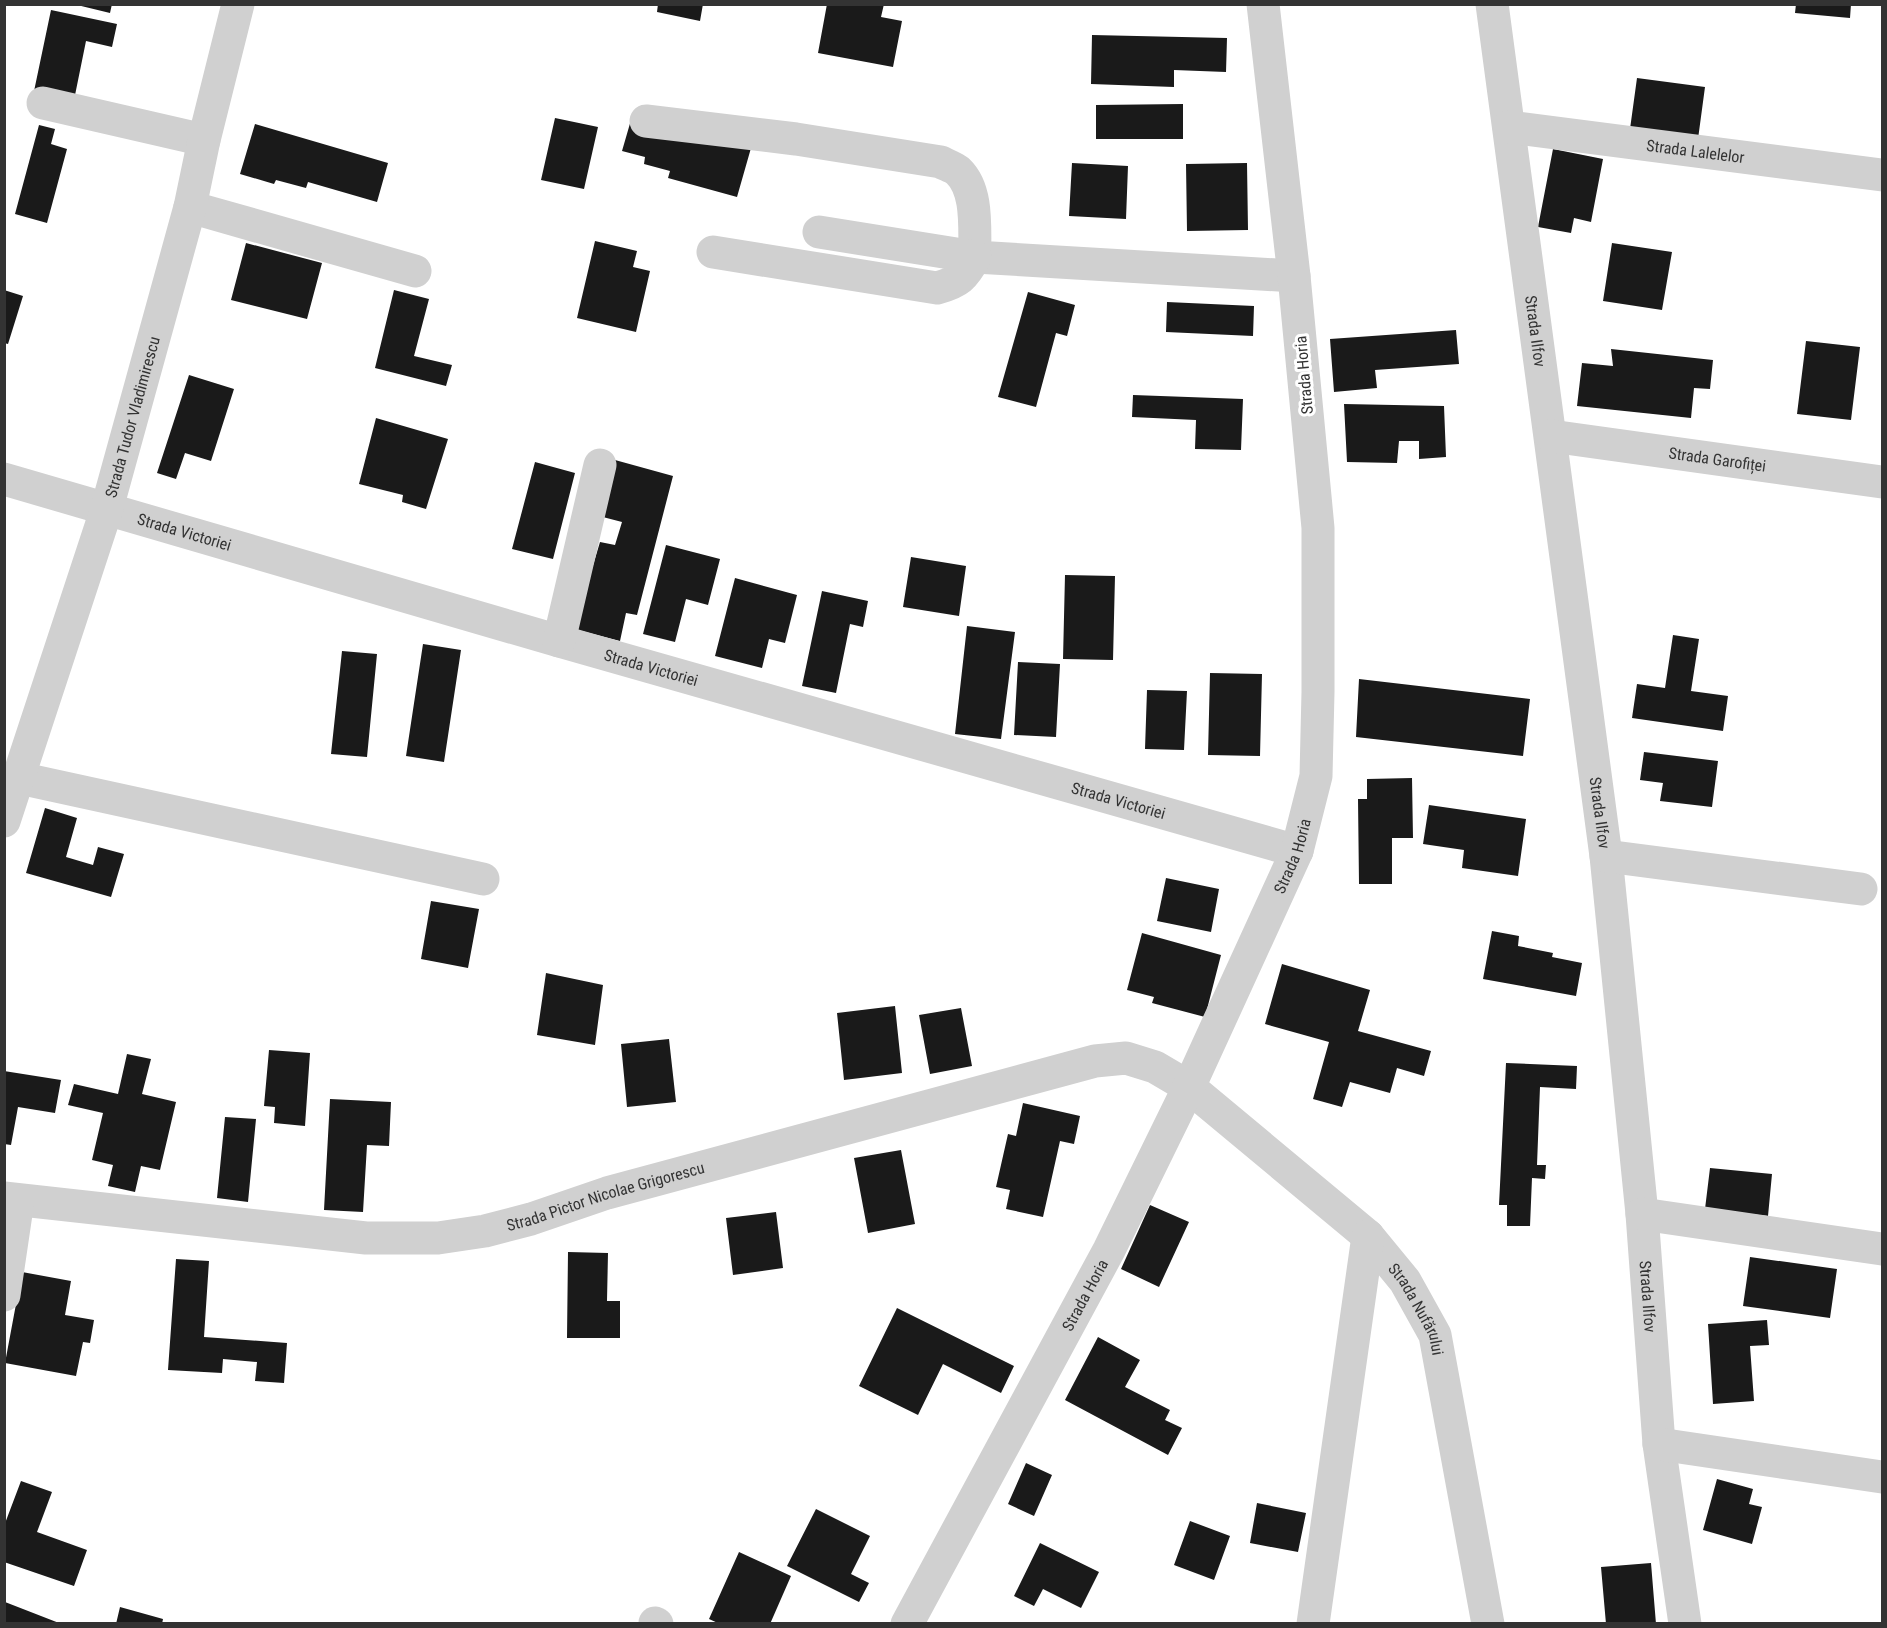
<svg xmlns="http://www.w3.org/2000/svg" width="1887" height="1628" viewBox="0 0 1887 1628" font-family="'Roboto Condensed',sans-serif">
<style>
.building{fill:#1a1a1a}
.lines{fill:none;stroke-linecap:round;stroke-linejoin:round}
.street{stroke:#d0d0d0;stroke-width:33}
.labels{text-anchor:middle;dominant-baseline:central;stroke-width:6;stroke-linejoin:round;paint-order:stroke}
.street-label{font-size:16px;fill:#333;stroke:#fff}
</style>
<rect width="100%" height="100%" fill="#fff"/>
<!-- building -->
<path class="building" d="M73,4H112L110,13Z
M658,4H703L700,21L657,12Z
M827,4H884L881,17L902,21L893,67L818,53Z
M1796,4H1851L1850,18L1795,13Z
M51,10L117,24L112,47L86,41L73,105L33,96Z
M1092,35L1227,38L1226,72L1174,70V87L1091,84Z
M1637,78L1705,87L1698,139L1630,129Z
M1183,104V139H1096V105Z
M555,118L598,127L584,189L541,180Z
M631,120L751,148L737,197L668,178L670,171L644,164L645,157L622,151Z
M255,124L388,163L377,202L308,182L306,188L276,180L274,184L240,174Z
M39,125L55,129L51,144L67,149L47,223L15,214Z
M1553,149L1603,159L1591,222L1574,218L1571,233L1538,227Z
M1072,163L1128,166L1126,219L1069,216Z
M1247,163L1248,230L1187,231L1186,164Z
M595,241L637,251L633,267L650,271L636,332L577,318Z
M246,243L322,263L307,319L231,300Z
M1612,243L1672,252L1662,310L1603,301Z
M4,290L23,296L8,344L4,343Z
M394,290L429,299L414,356L452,365L446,386L375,368Z
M1028,292L1075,305L1067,336L1056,333L1036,407L998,397Z
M1167,302L1254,306L1253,336L1166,332Z
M1456,330L1459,364L1375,370L1377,388L1334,392L1330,339Z
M1806,341L1860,347L1851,420L1797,414Z
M1611,349L1713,360L1710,389L1694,388L1691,418L1577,406L1582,363L1613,366Z
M189,375L234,389L211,461L185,453L176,479L157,473Z
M1133,395L1243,399L1241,450L1195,449L1196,420L1132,417Z
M1344,404L1444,406L1446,457L1419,459V441H1399L1397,463L1347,462Z
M376,418L448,439L426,509L402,502L403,495L359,484Z
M615,460L673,476L637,615L626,613L620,641L574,629L600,542L615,545L622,522L599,516Z
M535,462L575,473L553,559L512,549Z
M666,545L720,559L708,605L686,599L675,642L643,634Z
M911,557L966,566L959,616L903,607Z
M1065,575L1115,576L1113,660L1063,659Z
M735,578L797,595L785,643L769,639L762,668L715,656Z
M822,591L868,601L863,627L850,624L836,693L802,686Z
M967,626L1015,632L1001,739L955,734Z
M1673,635L1699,639L1691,691L1728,696L1723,731L1632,718L1637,684L1665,688Z
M423,644L461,650L444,762L406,756Z
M342,651L377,654L367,757L331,754Z
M1018,662L1060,664L1056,737L1014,735Z
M1210,673L1262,674L1260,756L1208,755Z
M1359,679L1530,699L1523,756L1356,737Z
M1147,690L1187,691L1184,750L1145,749Z
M1644,752L1718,761L1712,807L1660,801L1663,783L1640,780Z
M1412,778L1413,838H1392V884H1359L1358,799H1367V779Z
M1429,805L1526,819L1518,876L1462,868L1464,850L1423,844Z
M45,808L77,818L66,857L93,865L98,847L124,854L111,897L26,873Z
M1166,878L1219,889L1211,932L1157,921Z
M431,901L479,909L468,968L421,959Z
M1492,931L1519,936L1518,946L1553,953L1552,957L1582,963L1576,996L1483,979Z
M1142,933L1221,955L1205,1017L1152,1003L1154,997L1127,990Z
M1282,964L1370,990L1358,1031L1431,1051L1424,1076L1397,1068L1390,1093L1350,1082L1342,1107L1313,1099L1329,1042L1265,1024Z
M546,973L603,985L595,1045L537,1035Z
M895,1006L902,1073L844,1080L837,1013Z
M961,1008L972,1066L930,1074L919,1015Z
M669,1039L676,1102L627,1107L621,1044Z
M269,1050L310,1053L305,1126L274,1123L275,1107L264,1106Z
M127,1054L151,1059L142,1094L176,1102L160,1170L141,1166L135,1192L108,1186L113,1165L92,1160L103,1113L68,1105L74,1084L118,1094Z
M1506,1063L1577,1066L1576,1089L1540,1087L1537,1165H1546L1545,1179L1532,1178L1530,1226H1507V1205H1499Z
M4,1071L61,1080L55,1113L18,1107L11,1145L4,1144Z
M330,1099L391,1102L389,1146L367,1145L363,1212L324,1210Z
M1023,1103L1080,1116L1074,1144L1060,1141L1043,1217L1006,1209L1010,1190L996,1187L1008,1134L1016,1136Z
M225,1117L256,1119L248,1202L217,1198Z
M901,1150L915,1224L868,1233L854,1158Z
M1710,1168L1772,1174L1768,1216L1705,1209Z
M1150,1205L1189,1222L1159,1287L1121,1269Z
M776,1212L783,1268L733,1275L726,1218Z
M568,1252L608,1253L607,1301H620V1338H567Z
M1750,1257L1837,1269L1830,1318L1743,1306Z
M176,1259L209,1261L204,1337L287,1343L284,1383L255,1381L257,1362L223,1359L222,1373L168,1370Z
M22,1272L71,1281L65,1315L94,1320L90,1343L83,1342L76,1376L5,1363Z
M897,1308L1014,1366L1001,1393L943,1364L918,1415L859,1386Z
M1767,1320L1769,1345L1750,1346L1754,1401L1713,1404L1708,1324Z
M1098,1337L1140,1360L1125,1387L1170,1410L1165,1420L1182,1428L1168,1455L1065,1400Z
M1026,1463L1052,1475L1034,1516L1008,1504Z
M1717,1479L1753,1489L1749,1504L1762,1507L1752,1544L1703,1530Z
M21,1481L52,1492L37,1532L87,1550L74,1586L4,1562V1526Z
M1257,1503L1306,1513L1298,1552L1250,1543Z
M816,1509L870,1536L851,1574L869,1583L859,1602L787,1566Z
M1190,1521L1230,1536L1214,1580L1174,1565Z
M1040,1543L1099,1572L1081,1608L1043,1589L1034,1606L1014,1596Z
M739,1552L791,1576L770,1624H720L709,1619Z
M1651,1563L1656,1624H1606L1601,1567Z
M5,1602L59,1623V1624H5Z
M120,1607L163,1619L162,1624H116Z"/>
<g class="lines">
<!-- street -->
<g class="street">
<path id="s1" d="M1492,4L1606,856L1642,1214L1659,1444L1685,1624"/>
<path d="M43,103L204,140"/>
<path d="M646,121L796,139L941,162C946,165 953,167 958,171C979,191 974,230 975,257L1294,276"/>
<path id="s2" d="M1509,127L1882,175"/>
<path d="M190,207L415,271"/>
<path d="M713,252L937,288C959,282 964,277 975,257L819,232"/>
<path id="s3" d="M1551,436L1882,482"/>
<path id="s4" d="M4,479L559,641L1297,851"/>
<path d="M559,641L600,465"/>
<path d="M19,778L483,879"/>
<path id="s5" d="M4,821L107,508L190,207L204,140L238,4"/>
<path d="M1606,856L1861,889"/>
<path id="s6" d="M4,1198L366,1238H438L485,1231L531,1219L607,1193L1095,1061L1126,1058L1155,1067L1189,1087L1368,1236L1405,1281L1435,1335L1488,1624"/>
<path d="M1642,1214L1882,1249"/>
<path d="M4,1295L18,1200"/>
<path d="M1659,1444L1882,1477"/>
<path d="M655,1623L657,1624"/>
<path id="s7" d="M907,1624L1109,1250L1189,1087L1297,851L1316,776L1318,692V528L1294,276L1263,4"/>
<path d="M1313,1624L1368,1236"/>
</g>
</g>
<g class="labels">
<!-- street labels -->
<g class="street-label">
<text stroke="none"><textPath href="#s2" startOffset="188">Strada Lalelelor</textPath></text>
<text stroke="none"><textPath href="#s1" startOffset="330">Strada Ilfov</textPath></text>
<text transform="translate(1304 375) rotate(-95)">Strada Horia</text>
<text stroke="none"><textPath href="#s5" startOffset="424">Strada Tudor Vladimirescu</textPath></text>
<text stroke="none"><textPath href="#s3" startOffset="168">Strada Garofiței</textPath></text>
<text stroke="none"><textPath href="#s4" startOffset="188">Strada Victoriei</textPath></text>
<text stroke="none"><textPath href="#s4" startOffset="674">Strada Victoriei</textPath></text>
<text stroke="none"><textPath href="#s4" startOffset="1160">Strada Victoriei</textPath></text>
<text stroke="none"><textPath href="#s1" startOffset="816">Strada Ilfov</textPath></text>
<text stroke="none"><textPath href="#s7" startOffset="860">Strada Horia</textPath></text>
<text stroke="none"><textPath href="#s6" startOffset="609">Strada Pictor Nicolae Grigorescu</textPath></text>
<text stroke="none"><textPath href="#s7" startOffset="374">Strada Horia</textPath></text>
<text stroke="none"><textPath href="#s1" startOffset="1302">Strada Ilfov</textPath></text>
<text stroke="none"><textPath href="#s6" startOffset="1540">Strada Nufărului</textPath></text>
</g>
</g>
<!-- border -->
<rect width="1887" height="1628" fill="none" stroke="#333333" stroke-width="12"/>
</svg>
